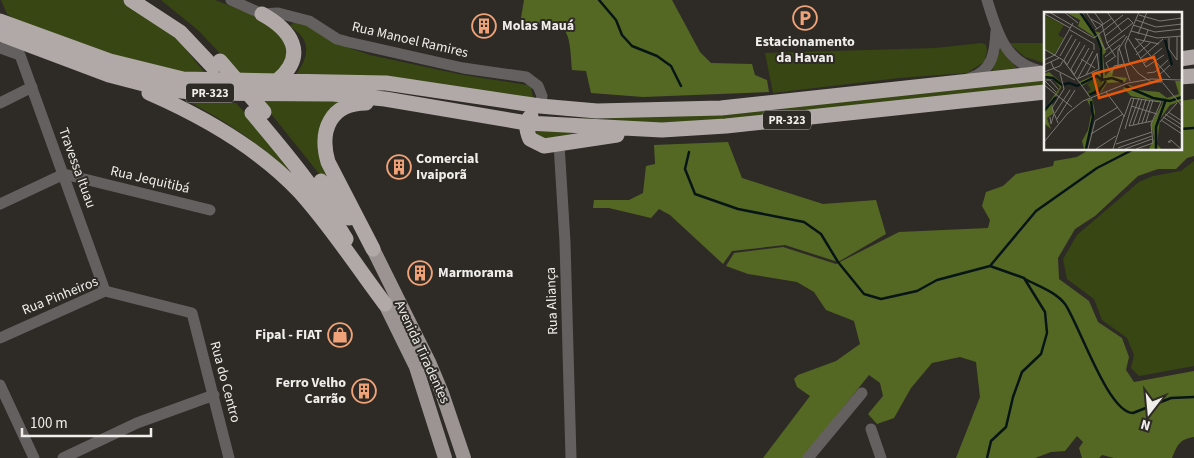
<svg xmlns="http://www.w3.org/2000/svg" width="1194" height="458" viewBox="0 0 1194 458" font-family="'Source Sans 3',sans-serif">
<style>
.green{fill:#374612}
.forest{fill:#546823}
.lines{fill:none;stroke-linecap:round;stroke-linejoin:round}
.stream{stroke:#071516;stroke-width:2.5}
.minor{stroke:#646060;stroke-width:11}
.major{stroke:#9b9493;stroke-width:14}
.highway{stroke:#b1a9a8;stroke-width:15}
.highway-bridge{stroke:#b1a9a8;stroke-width:15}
.labels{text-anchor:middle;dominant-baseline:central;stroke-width:4;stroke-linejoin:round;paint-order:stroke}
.shield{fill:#2e2b26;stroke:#b6b4b0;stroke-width:1}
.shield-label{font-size:12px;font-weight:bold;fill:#f0eeeb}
.poi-label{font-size:14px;font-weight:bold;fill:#f0eeeb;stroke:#2e2b26;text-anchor:start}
.street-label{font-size:14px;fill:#f0eeeb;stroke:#2e2b26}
.inset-river{fill:none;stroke:#071516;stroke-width:2.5}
.inset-road{fill:none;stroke:#7c7975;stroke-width:1}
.view{fill:#e8590c;fill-opacity:0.15;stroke:#e8590c;stroke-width:2.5}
.inset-edge{fill:none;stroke:#f0eeeb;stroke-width:2.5}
</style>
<rect width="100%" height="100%" fill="#2e2b26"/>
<!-- green -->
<path class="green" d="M1,0H122L161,25L179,41L206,74L158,70L17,21L7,14Z
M161,0H215L251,14L264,20L284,35L289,56L275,75L242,77L199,31Z
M294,22H301L335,43L370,55L463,75L527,85L531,88L534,101L296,74C304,64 311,49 302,37C299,32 294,30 290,26Z
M982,43L986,45L987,51L984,62L967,73L899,78L773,93L765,53L935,48Z
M1009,43H1045V63L1025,57Z
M1001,48L1017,68L992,71Z
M1045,79V87L807,112L659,125L546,117L599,119L714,113Z
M342,99C325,115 314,130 319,154L341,201L260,100Z
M188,101L236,103L272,143L304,185C267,149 234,126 188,101Z
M532,129L587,133L540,141Z
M1194,161V366L1139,376L1131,368L1134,355L1127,338L1102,320L1094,299L1067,279L1063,259L1077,235L1139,182L1153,176L1181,171Z"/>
<!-- forest -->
<path class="forest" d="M524,0H672L700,52L711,63L752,64L755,75L767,80L769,92L643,97L591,93L586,71L572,70C569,20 567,24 520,24Z
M1194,99V156L1187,158L1176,169H1158L1138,176L1095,216L1075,229L1058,258L1059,279L1089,301L1098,322L1122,338L1129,357L1126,370L1134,382L1194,371V437C1179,439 1177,446 1172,458H1114L1102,455L1099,458H1082L1079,448L1083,442L1077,436L1065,451L1051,452L1035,458H956L980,397L976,362L960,357L932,363L911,388L894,418L877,424L868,414L883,396L880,383L869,375L803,458H763L810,396L797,387L794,379L798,375L836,361L860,344L854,321L826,310L814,292L797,282L748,274L726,266L734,253L783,247L836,264L899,232L988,228L990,220L982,206L986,192L1003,186L1016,174L1053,166L1054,161L1077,157L1090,149H1180V101Z
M728,142L742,178L823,204L876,200L886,234L838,262L785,245L732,251L723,264L670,215L659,209L651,218L609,208H593L594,200H629L643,193L646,166L655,164L654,145Z"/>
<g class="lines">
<!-- stream -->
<path class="stream" d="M599,0L616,20L622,35L632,46L657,56L671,66L681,86
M1180,129L1194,128
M689,152L685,169L695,194L738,209L804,222L821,234L838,262L864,294L881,299L917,291L937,280L990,266L1024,278L1045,312L1047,333L1041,354L1022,372L1013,397L1006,427L991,441L987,458
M990,266L1036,211L1097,168L1134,149
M1025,279C1038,286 1056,292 1065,304C1079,324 1108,413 1133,413L1171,398L1194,397"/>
<!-- minor -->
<path class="minor" d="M231,0L262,14L278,13L309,21L337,39L348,42L463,68L526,77L538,86L542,96L540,106
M987,0C997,32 1005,63 1041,71
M0,48L20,55L105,291
M970,78C993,71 995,51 996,31
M0,103L32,87
M559,144L565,242L571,458
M0,204L64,174L210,210
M0,338L105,291L192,313L229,458
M0,385L34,458
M871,429L881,458
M63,458L137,423L214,395
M808,458L862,393"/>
<!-- major -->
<path class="major" d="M373,249L429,362L442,393L464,458
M385,304L416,367L445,458"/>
<!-- highway -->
<path class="highway" d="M131,0L180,32L213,67
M262,14C291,30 308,54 278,80
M0,21L110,61L183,79L386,83L540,106L597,111L721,108L1045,73
M0,34L109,75L163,89L200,93L333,94L385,99L527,123L662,130L726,126L1045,92
M1180,59L1194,57
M1180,77L1194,76
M149,93C204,117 257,147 299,191C331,226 357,267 385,304
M366,103C330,103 319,131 328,162L373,249
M252,113C286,153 319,193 346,239
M531,116C524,122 527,132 530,139L544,146L617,135
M321,181L349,218"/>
<!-- highway-bridge -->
<path class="highway-bridge" d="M220,61L264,112"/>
</g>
<!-- icons -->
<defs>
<g id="parking-ring" transform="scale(1.25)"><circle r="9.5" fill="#2e2b26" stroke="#f0a279" stroke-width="1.5"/><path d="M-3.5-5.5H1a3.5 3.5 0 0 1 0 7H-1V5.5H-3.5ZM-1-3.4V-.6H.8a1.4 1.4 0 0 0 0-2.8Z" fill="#f0a279"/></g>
<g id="building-ring" transform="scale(1.25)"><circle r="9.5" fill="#2e2b26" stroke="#f0a279" stroke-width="1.5"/><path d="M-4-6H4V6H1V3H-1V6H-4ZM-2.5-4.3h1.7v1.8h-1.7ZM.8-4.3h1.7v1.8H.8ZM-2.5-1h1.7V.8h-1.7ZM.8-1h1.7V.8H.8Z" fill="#f0a279"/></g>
<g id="shop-ring" transform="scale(1.25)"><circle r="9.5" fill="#2e2b26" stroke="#f0a279" stroke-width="1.5"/><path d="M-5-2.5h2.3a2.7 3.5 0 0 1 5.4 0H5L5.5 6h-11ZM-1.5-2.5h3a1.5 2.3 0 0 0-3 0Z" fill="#f0a279"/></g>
</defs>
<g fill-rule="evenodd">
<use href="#parking-ring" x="805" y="18"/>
<use href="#building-ring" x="484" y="26"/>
<use href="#building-ring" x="399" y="167"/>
<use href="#building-ring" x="420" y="273"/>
<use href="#shop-ring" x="340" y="335"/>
<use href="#building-ring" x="364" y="391"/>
</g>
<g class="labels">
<!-- shield labels -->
<g class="shield">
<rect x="186" y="83.5" width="48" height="19" rx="4"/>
<rect x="763" y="110.5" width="48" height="19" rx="4"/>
</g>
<g class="shield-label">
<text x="210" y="93">PR-323</text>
<text x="787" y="120">PR-323</text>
</g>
<!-- poi labels -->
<g class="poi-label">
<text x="502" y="26">Molas Mauá</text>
<text x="805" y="42" text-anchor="middle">Estacionamento<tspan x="805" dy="16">da Havan</tspan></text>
<text x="416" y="159">Comercial<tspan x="416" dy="16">Ivaiporã</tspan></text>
<text x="438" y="273">Marmorama</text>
<text x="322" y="335" text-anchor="end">Fipal - FIAT</text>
<text x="346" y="383" text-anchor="end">Ferro Velho<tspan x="346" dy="16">Carrão</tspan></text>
</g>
<!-- street labels -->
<g class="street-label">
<text transform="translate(410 40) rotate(13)">Rua Manoel Ramires</text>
<text transform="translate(77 168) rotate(70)">Travessa Ituau</text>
<text transform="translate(150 180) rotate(13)">Rua Jequitibá</text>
<text transform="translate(60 296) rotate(-22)">Rua Pinheiros</text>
<text transform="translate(552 301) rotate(-92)">Rua Aliança</text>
<text transform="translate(422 352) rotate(65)">Avenida Tiradentes</text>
<text transform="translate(225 382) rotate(75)">Rua do Centro</text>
</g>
</g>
<!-- overview -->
<g transform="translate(1044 12)">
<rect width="138" height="138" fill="#2e2b26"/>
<path d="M2,4L20,13L14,23L20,26L10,43L0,38ZM53,66L58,72L44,84L42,81L47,77L43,72Z" fill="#374612"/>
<path d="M21,0H39L47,19L55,20L62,40L59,43L61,64L71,54L68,64L83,66L81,70L63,71L58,79L44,85L56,76L58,70L53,65L38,74L35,70L57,60V42L52,26L34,14L36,8ZM5,60L19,72L8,91L10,101L3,106L7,117L1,112L0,98L16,75L10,68L0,67V62ZM131,69H137V89L126,93L116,107L113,132L117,137H105L110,126L107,112L119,90L87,84L79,76L86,73L93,78L115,80L123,86L135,82ZM48,86L51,100L43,137H40L38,129L44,118L48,98L43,88Z" fill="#546823"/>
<path class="inset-river" d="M36,0L53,25L57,37L58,68L68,66L79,70M121,28L128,53M0,65L9,66L18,73L25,71L33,74L53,64L59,69M81,74L109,86L126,89L138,85M45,83L55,79L62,69M0,99L12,85M42,137L49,105L47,89M112,137V115L122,87"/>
<path class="inset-road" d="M5,0L50,26L79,3M20,0L34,11M42,0L53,17M50,0L59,12M63,0L78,20M1,2L26,16M95,3L116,9L138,6M47,7L58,13L63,31L71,44M92,8L112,15L138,12M89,13L111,20L138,17M26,18L50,32V38M51,18L68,6M87,19L113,26L138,24M94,22L103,0M54,24L61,38L81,23M61,24L84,6M84,26L102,55L120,43M91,26L126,66M125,26V37L133,48M32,27L20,48L23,53L36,30M92,27L115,32M63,31L89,11L84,6M41,33L27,57L30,63L45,36M75,36L86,69M0,37L19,48L46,85M91,37L100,29L104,18M92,43L106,31M16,44L28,23M61,45L76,33M97,46L119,27M37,47L51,56M0,48L11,43L29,11M133,48V25M7,50L10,57L31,68M100,51L118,36M0,53L15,46M74,54V38L83,24M66,59L62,51L72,44M0,60L16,54L19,49M16,61L20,77M67,61L70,54L80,52M94,61L85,50L81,33L95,0M94,61L107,70H119M103,61L111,60L124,48M42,63L53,42M114,64L126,53M34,66L49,39M33,67L55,57L53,41M0,68L12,80M2,68H6L14,77M119,71L138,94M0,73L28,95M62,80L80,104L69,137M87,94L113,102M124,100L138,109M11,101L26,78M121,102L138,113M6,105L7,112L10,102M80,105L87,86L117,90M119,105L138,117M13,107L31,78M117,108L138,122M102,110L109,88M116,110L133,91M14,111L8,96L20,77M98,111L106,88M94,112L102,87M89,113L98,87M85,114L95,86M85,114L108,109M81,117L90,86M47,122L79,102M0,130L24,101L39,89L84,71L107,67L138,68M127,130H124L127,128L137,137M72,132L108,120M74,136L108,124M44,137L51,109L74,95M52,137L72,124M81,137L108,127M92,137L109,131L107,112L117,90"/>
<path class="view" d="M110,45L117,68L55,86L49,62Z"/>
<rect width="138" height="138" class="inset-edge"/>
</g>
<!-- north arrow -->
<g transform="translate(1149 413) rotate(196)" stroke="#2e2b26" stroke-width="4" paint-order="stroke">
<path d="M0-4L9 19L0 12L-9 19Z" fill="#f0eeeb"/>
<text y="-8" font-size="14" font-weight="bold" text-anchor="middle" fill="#f0eeeb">N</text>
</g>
<!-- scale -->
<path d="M22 428v8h129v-8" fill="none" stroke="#f0eeeb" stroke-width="2.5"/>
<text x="30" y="428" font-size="15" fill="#f0eeeb" stroke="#2e2b26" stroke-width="4" paint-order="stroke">100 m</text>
</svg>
